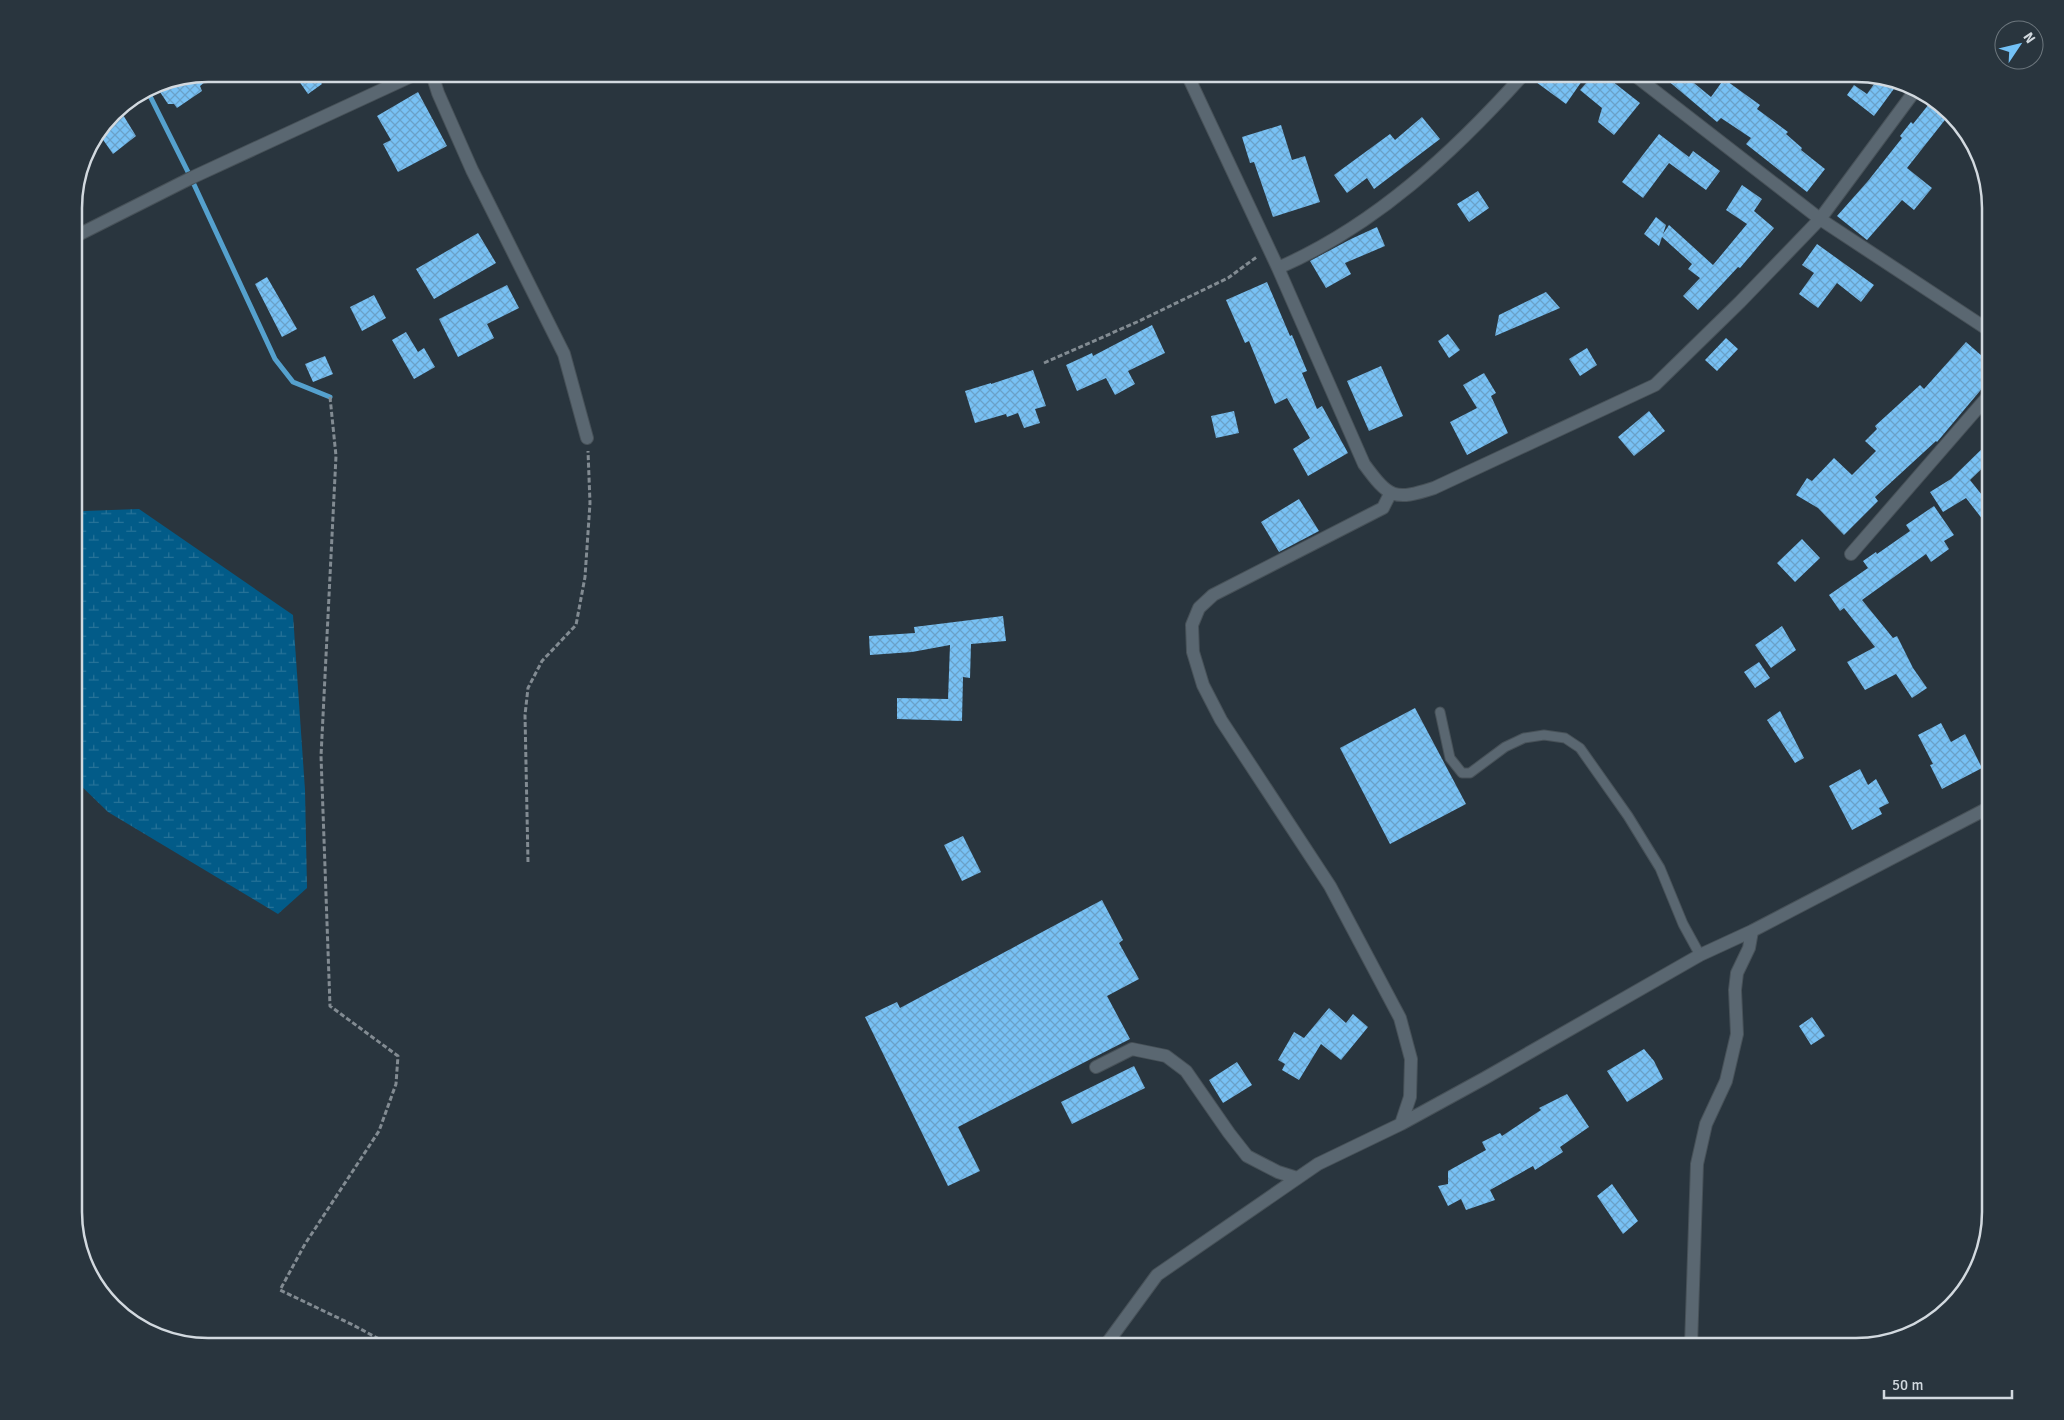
<svg xmlns="http://www.w3.org/2000/svg" width="2064" height="1420" viewBox="0 0 2064 1420" font-family="Signika,sans-serif">
<style>
.wetland{fill:url(#wetland-marsh)}
.lines{fill:none;stroke-linecap:round;stroke-linejoin:round}
.stream{stroke:#55a1ce;stroke-width:5}
.building{fill:url(#building-cross-hatch)}
.lane-casing{stroke:#475158;stroke-width:11}
.street-casing{stroke:#475158;stroke-width:14}
.path{stroke:#828b92;stroke-width:3;stroke-dasharray:5 2.5;stroke-linecap:butt}
.lane{stroke:#5a6771;stroke-width:9}
.street{stroke:#5a6771;stroke-width:12}
.rim{fill:none;stroke:#d2d9df;stroke-width:2.5}
</style>
<defs>
<pattern id="wetland-marsh" width="20" height="14" patternUnits="userSpaceOnUse" patternTransform="scale(1.25)"><rect width="20" height="14" fill="#025b88"/><path d="M1 5h8M5 5V1M11 12h8M15 12V8" fill="none" stroke="#267298"/></pattern>
<pattern id="building-cross-hatch" width="8" height="8" patternUnits="userSpaceOnUse" patternTransform="scale(1.25)"><rect width="8" height="8" fill="#78c1f4"/><path d="M0 0l8 8M0 8l8-8" fill="none" stroke="#6aa1c8"/></pattern>
</defs>
<rect width="100%" height="100%" fill="#29353e"/>
<!-- wetland -->
<path class="wetland" d="M139,509L293,615L305,790L307,888L278,914L108,812L74,779V516L84,511Z"/>
<g class="lines">
<!-- stream -->
<path class="stream" d="M147,90L191,178L275,359L293,382L330,397"/>
</g>
<!-- building -->
<path class="building" d="M208,74H215L200,86L202,91L177,108L174,104H168L160,92L164,89L160,83Z
M294,74H314L322,84L308,94Z
M1542,74H1573L1582,81L1566,104L1536,82Z
M1594,74H1603L1640,103L1614,135L1598,122L1602,108L1580,90Z
M1660,74H1683L1711,97L1724,79L1760,105L1757,109L1788,132L1786,134L1802,148L1801,150L1825,169L1807,192L1746,144L1751,138L1721,118L1717,122Z
M1877,80L1896,86L1874,116L1847,95L1854,85L1867,94Z
M418,92L447,146L398,172L383,144L391,140L377,116Z
M1933,99L1948,116L1907,168L1932,188L1914,210L1902,200L1867,240L1837,216L1868,181L1902,138L1900,136L1911,122L1913,124Z
M120,110L136,136L113,154L99,134L111,116Z
M1422,117L1440,139L1374,189L1367,178L1347,193L1334,175L1390,134L1395,140Z
M1281,125L1292,160L1305,156L1320,202L1273,217L1254,162L1250,163L1242,137Z
M1659,134L1689,157L1693,151L1720,171L1706,190L1669,163L1643,198L1622,182Z
M1742,185L1762,199L1754,211L1774,228L1740,268L1738,267L1698,310L1683,296L1700,278L1688,269L1692,264L1662,237L1659,246L1644,234L1656,217L1666,225L1663,234L1669,225L1713,265L1747,224L1726,210Z
M1478,191L1489,208L1469,222L1457,204Z
M1377,227L1385,246L1345,263L1351,274L1326,288L1310,261L1351,239Z
M478,233L496,263L434,299L416,269Z
M1817,244L1874,285L1861,302L1837,283L1818,308L1799,294L1814,273L1802,265Z
M267,277L297,329L282,337L255,284Z
M1267,282L1290,336L1292,335L1307,371L1302,373L1317,409L1322,406L1348,453L1308,476L1293,449L1310,438L1287,398L1275,404L1249,341L1245,343L1226,300Z
M507,285L519,308L487,324L494,338L458,357L439,319Z
M1546,292L1560,308L1495,336L1499,315Z
M374,295L386,318L362,331L350,307Z
M1152,325L1165,353L1128,371L1135,384L1115,395L1106,378L1077,391L1066,365L1092,353L1093,356Z
M406,332L418,352L424,348L435,367L414,379L392,340Z
M1448,334L1460,350L1449,358L1438,341Z
M1726,338L1738,349L1717,371L1705,360Z
M1966,342L1990,363V379L1937,442L1936,441L1875,497L1878,501L1844,535L1818,508L1796,495L1807,478L1812,481L1834,458L1852,475L1876,451L1865,441L1877,429L1875,426L1920,385L1924,389Z
M1587,348L1597,365L1580,376L1569,359Z
M325,356L333,374L313,382L305,364Z
M1381,366L1403,416L1369,431L1347,381Z
M1033,370L1046,406L1035,409L1040,423L1024,428L1018,413L1007,417L1006,414L975,423L965,391L991,383V384Z
M1484,373L1496,393L1491,396L1508,433L1467,455L1450,422L1477,408L1463,385Z
M1234,411L1239,433L1216,438L1211,416Z
M1649,411L1665,431L1634,456L1618,437Z
M1990,441V461L1970,480L1990,505V529L1966,498L1943,512L1930,492L1951,479Z
M1299,499L1319,531L1279,552L1261,522Z
M1934,506L1954,535L1944,541L1949,549L1931,562L1926,554L1862,600L1893,638L1897,636L1913,668L1927,688L1912,698L1896,674L1865,690L1847,662L1875,647L1844,608L1840,611L1829,595L1868,568L1863,561L1876,552L1877,554L1910,531L1906,525Z
M1802,539L1820,558L1795,582L1777,563Z
M1003,616L1006,641L971,644L970,678L963,677L962,721L897,719V698L948,699L950,645L912,652L870,655L869,636L915,633L914,627Z
M1782,626L1796,650L1771,668L1755,645Z
M1759,662L1770,678L1755,688L1744,672Z
M1415,708L1466,804L1390,844L1340,748Z
M1780,711L1804,758L1795,763L1767,720Z
M1941,723L1951,742L1965,734L1982,768L1942,789L1930,765L1933,764L1918,735Z
M1860,769L1868,785L1876,779L1889,803L1879,808L1882,814L1852,830L1829,786Z
M963,836L981,872L962,881L944,845Z
M1102,900L1123,940L1119,943L1139,979L1107,996L1130,1039L958,1127L980,1171L948,1186L865,1017L897,1002L900,1008Z
M1329,1008L1346,1023L1353,1014L1368,1027L1341,1060L1321,1044L1299,1080L1282,1070L1285,1064L1278,1060L1294,1032L1304,1038Z
M1812,1017L1825,1036L1811,1045L1799,1026Z
M1644,1049L1654,1061L1663,1079L1627,1102L1607,1071Z
M1237,1062L1252,1085L1223,1103L1209,1080Z
M1134,1066L1145,1088L1072,1124L1061,1102Z
M1567,1094L1589,1127L1560,1147L1563,1152L1535,1170L1533,1166L1490,1190L1495,1200L1466,1210L1461,1199L1448,1206L1438,1186L1448,1184V1171L1486,1150L1482,1142L1500,1133L1502,1136L1541,1110L1539,1108Z
M1612,1184L1638,1221L1623,1234L1597,1196Z"/>
<g class="lines">
<!-- lane casing -->
<g class="lane-casing">
<path id="lane" d="M1440,712L1450,758L1462,773H1470L1505,747L1524,738L1544,735L1565,738L1580,748L1628,816L1660,868L1683,924L1700,955"/>
</g>
<!-- street casing -->
<g class="street-casing">
<path id="street" d="M432,74L438,93L472,170L564,354L587,438
M1187,74L1278,268L1364,464C1389,498 1394,501 1434,488L1655,385L1740,302L1820,219L1914,92
M1633,74L1820,219L1990,331
M74,237L191,178L416,74
M1278,268C1375,226 1454,152 1524,74
M1390,494L1383,508L1213,595L1199,608L1192,625L1193,652L1203,685L1221,720L1330,886L1400,1018L1411,1059L1410,1097L1401,1124
M1851,554L1990,394
M1096,1067L1132,1049L1166,1056L1186,1071L1229,1133L1247,1156L1278,1172L1297,1178
M1105,1346L1157,1275L1318,1164L1401,1124L1485,1078L1700,955L1752,931L1990,807
M1691,1346L1697,1164L1706,1124L1726,1081L1737,1034L1735,990L1737,973L1749,948L1752,931"/>
</g>
<!-- path -->
<path class="path" d="M1044,363L1137,322L1228,278L1258,256
M330,397L336,456L321,756L330,1006L398,1056L396,1084L379,1131L305,1244L280,1290L353,1325L392,1346
M528,862L525,715L528,688L542,661L576,625L585,577L590,503L588,451"/>
<!-- lane -->
<use href="#lane" class="lane"/>
<!-- street -->
<use href="#street" class="street"/>
</g>
<!-- crop -->
<path d="M0 0H2064V1420H0ZM208 82H1856A126 126 0 0 1 1982 208V1212A126 126 0 0 1 1856 1338H208A126 126 0 0 1 82 1212V208A126 126 0 0 1 208 82Z" fill="#29353e" fill-rule="evenodd"/>
<path class="rim" d="M208 82H1856A126 126 0 0 1 1982 208V1212A126 126 0 0 1 1856 1338H208A126 126 0 0 1 82 1212V208A126 126 0 0 1 208 82Z"/>
<!-- north arrow -->
<g transform="translate(2019 45) rotate(55)"><circle r="24" fill="#29353e" stroke="#6d777e"/>
<path d="M0-4L9 19L0 12L-9 19Z" fill="#73c1f6"/>
<text y="-8" font-size="14" font-weight="bold" text-anchor="middle" fill="#d2d9df">N</text>
</g>
<!-- scale -->
<path d="M1884 1390v8h128v-8" fill="none" stroke="#d2d9df" stroke-width="2.5"/>
<text x="1892" y="1390" font-size="15" fill="#d2d9df" stroke="#29353e" stroke-width="4" paint-order="stroke">50 m</text>
</svg>
